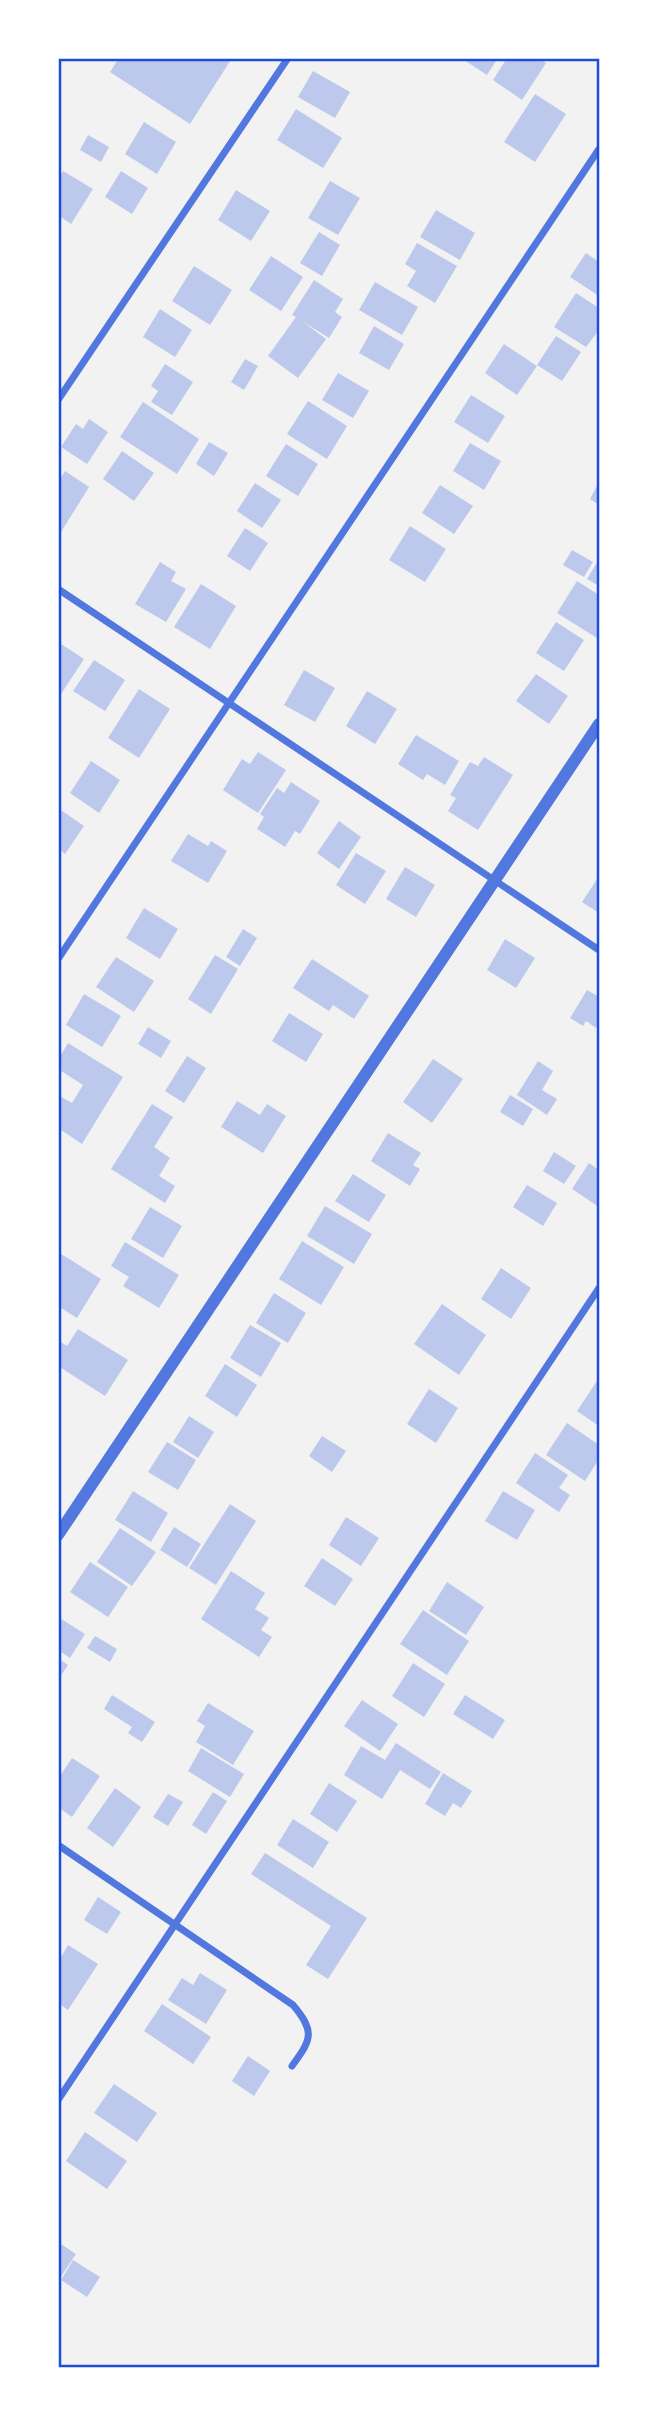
<svg xmlns="http://www.w3.org/2000/svg" width="657" height="2426" viewBox="0 0 657 2426" font-family="Arial,sans-serif">
<style>
.building{fill:#bdc9ec}
.lines{fill:none;stroke-linecap:round;stroke-linejoin:round}
.minor{stroke:#5277de;stroke-width:7}
.tertiary{stroke:#5277de;stroke-width:12}
.neatline{fill:none;stroke:#1d4ed8;stroke-width:2.5}
</style>
<rect width="100%" height="100%" fill="#f2f2f2"/>
<!-- building -->
<path class="building" d="M119,58H232L190,124L110,72Z
M461,58H498L487,75Z
M507,58H538L546,63L522,100L493,80Z
M313,71L350,92L335,118L298,97Z
M535,94L566,114L535,162L504,142Z
M296,109L342,138L323,168L277,140Z
M144,122L176,142L157,174L125,154Z
M88,135L109,147L101,162L80,150Z
M63,171L93,189L71,224L58,215V179Z
M121,171L148,188L132,214L105,197Z
M330,181L360,198L338,235L308,218Z
M236,190L270,211L251,241L218,220Z
M436,210L475,233L460,260L420,237Z
M319,232L340,245L322,276L300,263Z
M417,243L457,266L435,303L407,286L416,271L405,264Z
M586,253L599,262V296L570,277Z
M271,256L303,277L281,311L249,290Z
M194,266L232,290L210,325L172,301Z
M314,280L343,299L335,312L342,317L329,338L302,321L326,339L298,378L268,356L296,317L292,315Z
M375,282L418,307L402,335L359,310Z
M576,293L599,308V330L586,347L554,327Z
M160,309L192,330L175,357L143,337Z
M374,326L404,344L389,370L359,353Z
M556,336L581,352L562,381L537,365Z
M504,344L537,366L517,395L485,373Z
M245,359L258,366L244,390L231,382Z
M165,364L193,382L172,415L151,402L158,391L151,386Z
M338,373L369,391L353,418L322,400Z
M471,395L505,416L488,443L454,422Z
M308,401L347,426L327,459L287,434Z
M143,402L199,439L177,474L120,437Z
M89,419L108,432L87,464L61,447L76,424L83,429Z
M209,442L228,453L214,476L196,464Z
M470,443L501,461L484,490L453,471Z
M286,444L318,464L298,496L266,476Z
M122,451L154,473L134,501L103,479Z
M65,471L89,487L58,537V482Z
M599,482V505L590,499Z
M255,483L281,500L262,528L237,511Z
M440,485L473,506L454,534L422,513Z
M410,526L446,549L425,582L389,560Z
M245,528L268,543L250,571L227,556Z
M572,550L593,562L584,577L563,565Z
M599,559V586L587,579Z
M160,562L176,572L171,581L186,589L166,622L135,604Z
M577,581L599,595V634L597,638L557,613Z
M201,584L236,606L210,649L174,627Z
M556,622L584,640L564,671L536,653Z
M58,642L84,659L61,694L58,692Z
M94,660L125,680L105,711L73,691Z
M304,670L335,688L315,722L284,705Z
M536,674L568,696L549,724L516,701Z
M139,689L170,709L139,758L108,738Z
M367,691L397,709L375,744L346,726Z
M416,735L459,761L445,785L427,774L423,780L398,764Z
M258,752L286,770L258,813L223,790L242,759L250,764Z
M484,757L513,775L478,830L448,811L456,798L450,795L470,762L478,766Z
M91,761L120,780L99,813L70,793Z
M291,782L320,801L300,834L295,831L285,847L257,829L264,817L260,814L277,788L284,793Z
M58,808L84,826L65,854L58,848Z
M339,821L361,837L339,869L317,853Z
M188,834L208,846L211,841L227,851L208,883L171,861Z
M356,853L386,871L365,904L336,885Z
M405,867L435,885L416,917L386,899Z
M599,876V913L582,902Z
M144,908L178,929L160,959L126,938Z
M243,929L257,938L240,966L226,957Z
M505,939L535,958L516,988L487,970Z
M215,955L238,969L211,1014L188,999Z
M116,957L154,981L134,1012L96,987Z
M312,959L369,996L354,1019L333,1005L329,1011L293,988Z
M587,990L599,997V1022L596,1028L586,1021L583,1026L570,1018Z
M84,994L121,1016L102,1047L66,1025Z
M289,1013L323,1034L306,1062L272,1041Z
M148,1027L171,1041L161,1058L138,1044Z
M68,1043L123,1077L82,1144L58,1128V1095L72,1103L83,1085L58,1069V1060Z
M187,1056L206,1068L184,1103L165,1091Z
M433,1059L463,1079L432,1123L403,1102Z
M538,1061L553,1071L542,1090L557,1099L547,1115L517,1095Z
M510,1095L533,1109L523,1126L500,1112Z
M237,1101L260,1115L267,1104L286,1116L263,1153L221,1127Z
M152,1104L173,1117L154,1147L170,1158L159,1176L175,1186L165,1203L111,1169Z
M388,1133L421,1153L413,1165L420,1169L410,1186L371,1161Z
M554,1152L576,1166L564,1184L543,1171Z
M589,1163L599,1170V1207L572,1189Z
M353,1174L386,1195L369,1222L335,1201Z
M527,1185L557,1203L543,1226L513,1207Z
M325,1206L372,1234L354,1264L307,1236Z
M150,1207L182,1226L163,1258L131,1239Z
M302,1241L344,1267L321,1305L279,1279Z
M125,1242L179,1275L159,1308L123,1286L129,1277L111,1266Z
M58,1252L101,1279L77,1318L58,1306Z
M501,1268L531,1288L511,1319L481,1299Z
M274,1293L306,1313L288,1343L256,1323Z
M442,1304L486,1335L459,1375L414,1344Z
M250,1325L281,1343L261,1377L230,1358Z
M78,1329L128,1360L105,1396L58,1366V1340L67,1346Z
M225,1364L257,1385L237,1417L205,1396Z
M597,1381L599,1383V1426L577,1411Z
M429,1389L458,1408L436,1443L407,1424Z
M189,1416L214,1432L198,1458L173,1442Z
M567,1423L599,1445V1459L585,1481L546,1455Z
M322,1436L346,1451L332,1472L309,1456Z
M167,1442L196,1460L178,1490L148,1472Z
M535,1453L568,1475L559,1488L570,1495L559,1512L516,1483Z
M133,1491L168,1513L151,1542L115,1520Z
M503,1491L535,1510L517,1540L485,1521Z
M230,1504L256,1521L216,1585L189,1568Z
M346,1517L379,1538L361,1566L329,1545Z
M174,1527L201,1544L187,1567L160,1550Z
M120,1528L156,1552L132,1586L97,1562Z
M322,1558L353,1579L335,1606L304,1586Z
M90,1562L128,1587L108,1617L70,1592Z
M231,1571L265,1593L255,1609L269,1618L261,1630L272,1637L259,1657L201,1619Z
M447,1582L484,1607L466,1635L429,1611Z
M423,1610L469,1641L447,1675L400,1644Z
M58,1617L85,1634L70,1658L58,1650Z
M95,1636L117,1649L110,1662L87,1648Z
M58,1658L68,1665L58,1680Z
M413,1663L445,1684L424,1717L392,1696Z
M112,1695L155,1722L142,1742L128,1733L132,1727L104,1709Z
M465,1695L505,1720L493,1739L453,1714Z
M362,1700L398,1724L380,1751L344,1726Z
M208,1703L254,1731L233,1765L196,1742L205,1726L197,1721Z
M396,1743L441,1772L430,1789L400,1770L382,1799L344,1775L361,1746L385,1760Z
M201,1748L244,1774L230,1797L188,1771Z
M72,1758L100,1776L72,1817L58,1807V1779Z
M443,1773L472,1791L461,1808L453,1803L445,1816L425,1804Z
M329,1783L357,1801L337,1832L310,1814Z
M115,1788L141,1807L113,1847L87,1828Z
M213,1792L227,1801L206,1834L192,1825Z
M168,1794L183,1802L168,1826L153,1817Z
M293,1819L329,1842L313,1868L277,1845Z
M265,1853L367,1918L328,1979L306,1965L331,1926L251,1874Z
M98,1897L121,1912L107,1934L84,1920Z
M68,1945L98,1964L68,2010L58,2003V1962Z
M200,1973L227,1990L206,2024L168,2000L182,1978L193,1985Z
M162,2004L211,2037L193,2064L144,2031Z
M248,2056L270,2071L254,2096L232,2081Z
M114,2084L157,2113L137,2142L94,2113Z
M85,2132L127,2161L107,2189L66,2161Z
M58,2242L76,2254L60,2278L58,2277Z
M73,2260L100,2277L87,2297L61,2280Z"/>
<g class="lines">
<!-- minor -->
<path class="minor" d="M58,400L288,58
M58,589L599,950
M58,959L599,149
M58,1845L293,2005C316,2032 311,2040 292,2066
M58,2100L599,1288"/>
<!-- tertiary -->
<path class="tertiary" d="M58,1535L599,724"/>
</g>
<!-- border -->
<rect width="657" height="2426" fill="none" stroke="#ffffff" stroke-width="119"/>
<rect x="60" y="60" width="538" height="2306" class="neatline"/>
</svg>
